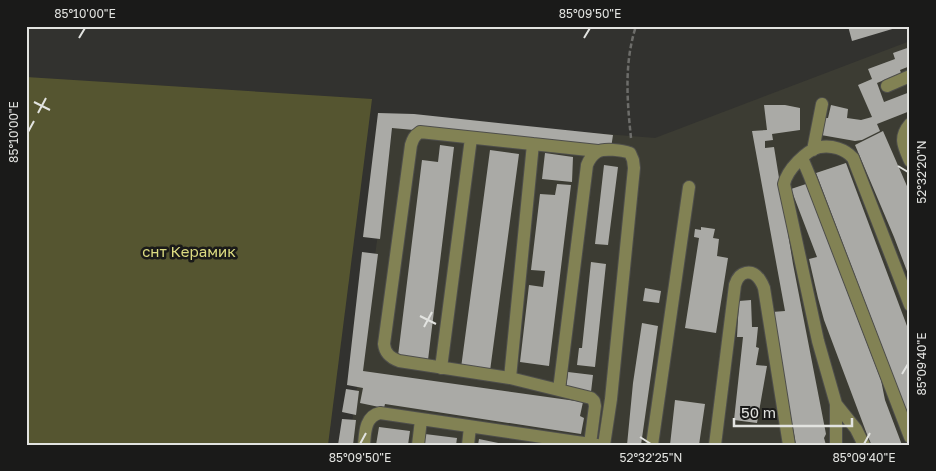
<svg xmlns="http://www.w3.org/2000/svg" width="936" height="471" viewBox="0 0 936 471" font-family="'Golos Text',sans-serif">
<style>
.built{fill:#3c3c33}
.green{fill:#555530}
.building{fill:#aaaaa6}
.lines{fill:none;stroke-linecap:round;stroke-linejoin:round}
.minor-casing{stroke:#4e4e4b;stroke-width:14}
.path{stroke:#6d6d6a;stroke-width:2.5;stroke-dasharray:5 2.5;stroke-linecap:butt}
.minor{stroke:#828254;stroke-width:12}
.ticks{fill:none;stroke:#e2e3e0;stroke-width:2}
.labels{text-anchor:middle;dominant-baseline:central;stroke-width:5;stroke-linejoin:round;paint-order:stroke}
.park-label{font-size:15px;fill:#dcdb81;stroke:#1a1a19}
.neatline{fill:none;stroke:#e2e3e0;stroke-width:2}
.ticks-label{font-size:12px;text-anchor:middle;fill:#e2e3e0}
</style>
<rect width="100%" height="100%" fill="#32322f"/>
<!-- built -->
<path class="built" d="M910,41V445H349L394,117L655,138Z"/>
<!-- green -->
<path class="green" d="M26,77L372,99L328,445H26Z"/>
<!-- building -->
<path class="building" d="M848,26H899V27L852,41Z
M910,47V66L900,70L901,73L877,83L884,102L910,92V111L877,124L880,131L862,140L855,141L821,135L825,118H828L831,105L848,109L847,118L861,120L872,117L858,85L872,79L868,69L895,59L893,53Z
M764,105H785L800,108V130L772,134L773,140L765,141V148L774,147L793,264L826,434L824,438L826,445H796L772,312L785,311L752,131L767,130Z
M378,113L414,114L613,135L611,148L392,128L380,239L363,237Z
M883,131L910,193V279L894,237L855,145Z
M440,145L454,147L428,360L398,356L422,160L438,162Z
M490,150L519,154L490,371L461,368Z
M545,153L573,157L572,182L542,179Z
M846,163L910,334V420L816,173Z
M604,165L618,167L608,245L595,244Z
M557,184L571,185L549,366L520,362L529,285L543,287L545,271L531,270L540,194L555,195Z
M806,184L881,380L885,400L902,445H871L824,320L818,298L809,259L817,257L791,189Z
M701,227L715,229L713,238L719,239L717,256L728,258L716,333L685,328L699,238L694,237L695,229L701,230Z
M362,252L378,254L363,371L583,402L580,416L584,418L581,434L385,404L384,408L360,403L363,388L347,385Z
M591,262L606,264L595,367L577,365L579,348H582Z
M645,288L661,291L659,303L643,301Z
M751,300L752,327H758L756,347L759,348L756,365L767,366L757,423L734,420L743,337H737L739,301Z
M642,323L658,326L641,445H627L633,383Z
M568,372L593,375L591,392L566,389Z
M346,389L359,391L356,415L342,412Z
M675,400L705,404L699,445H670Z
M342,419L356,420L353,445H338Z
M379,427L410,431L408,445H376Z
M425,434L457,438L456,445H424Z
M479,439L503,444V445H478Z"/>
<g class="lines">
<!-- minor casing -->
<g class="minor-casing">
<path id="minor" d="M887,86L910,76
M910,124C898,138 904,147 910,161
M813,150L822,104
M802,158L810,177L910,437
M441,368L471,138
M510,378L533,144
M559,390L587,165C589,160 592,155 597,152C604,148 622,150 630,153L633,160L634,168L611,399L604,445
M836,404L856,429L864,445
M590,444L595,406L594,401L591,398L510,378L399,361C391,358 385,354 384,344L411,145C413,139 414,136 420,132L598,151
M364,445C365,433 365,416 380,413L597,445
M418,445L421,420
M468,445L470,427
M652,445L689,187
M715,445L735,285C739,271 752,268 760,280C762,283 763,285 764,288L789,445
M836,445V404L818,341L784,184C787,170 806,150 820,147C832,145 845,149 853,158L910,305"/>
</g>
<!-- path -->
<path class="path" d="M631,138C627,100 624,63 636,26"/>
<!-- minor -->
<use href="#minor" class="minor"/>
</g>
<!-- ticks -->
<path class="ticks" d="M79,38L85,28M584,38L590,28M34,102L50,110M38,113L46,98M28,132L34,121M898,166L908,172M420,316L436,324M424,327L432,312M902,374L908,364M640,437L651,444M360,444L366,433M864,444L870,433"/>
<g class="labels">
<!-- park labels -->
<g class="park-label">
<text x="189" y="251">снт Керамик</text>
</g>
</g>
<!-- border -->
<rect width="936" height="471" fill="none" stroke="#1a1a19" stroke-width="55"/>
<!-- scale -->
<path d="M734 418v8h118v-8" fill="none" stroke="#e2e3e0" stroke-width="2.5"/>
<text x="741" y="418" font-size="15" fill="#e2e3e0" stroke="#1a1a19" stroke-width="4" paint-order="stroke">50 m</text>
<rect x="28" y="28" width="880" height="416" class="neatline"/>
<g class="ticks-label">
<text x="85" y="18">85°10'00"E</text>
<text x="590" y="18">85°09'50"E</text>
<text transform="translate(14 132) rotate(-90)" y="4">85°10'00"E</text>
<text transform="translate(922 172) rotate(-90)" y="4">52°32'20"N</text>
<text transform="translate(922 364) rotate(-90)" y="4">85°09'40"E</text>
<text x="360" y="462">85°09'50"E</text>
<text x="651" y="462">52°32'25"N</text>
<text x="864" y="462">85°09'40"E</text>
</g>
</svg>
